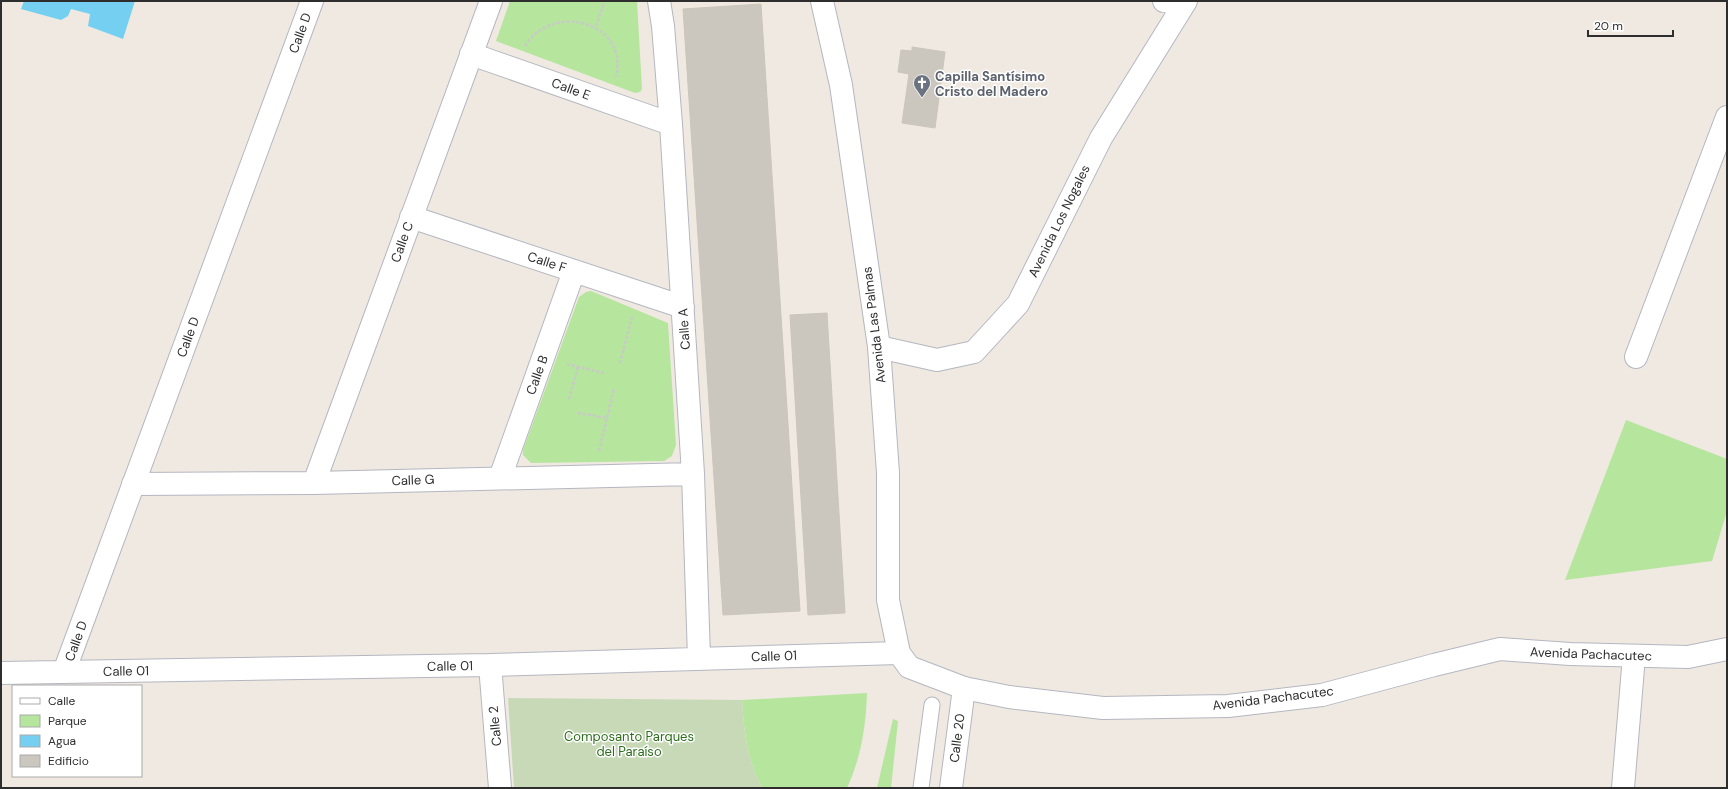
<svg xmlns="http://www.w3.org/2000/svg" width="1728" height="789" viewBox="0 0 1728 789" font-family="'DM Sans',sans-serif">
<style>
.green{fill:#b6e59e}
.cemetery{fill:#c8d9b8}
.water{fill:#75cff0}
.building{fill:#cbc7bf;stroke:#cbc5ba}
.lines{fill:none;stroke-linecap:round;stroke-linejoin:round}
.lane-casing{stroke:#b4b7c1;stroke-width:17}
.street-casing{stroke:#b4b7c1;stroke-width:24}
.secondary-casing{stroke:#b4b7c1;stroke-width:24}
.path{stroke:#c9c9c9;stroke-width:2.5;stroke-dasharray:3 2;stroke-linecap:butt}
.lane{stroke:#fff;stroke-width:15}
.street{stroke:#fff;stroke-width:22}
.secondary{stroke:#fff;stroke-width:22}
.labels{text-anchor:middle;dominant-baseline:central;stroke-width:3;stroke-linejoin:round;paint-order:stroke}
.street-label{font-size:13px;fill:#2e2e2e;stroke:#fff}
.worship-label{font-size:13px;font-weight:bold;fill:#5b616d;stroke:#fff;text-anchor:start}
.park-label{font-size:13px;fill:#2c6e1b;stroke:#fff}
</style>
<rect width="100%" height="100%" fill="#efe9e1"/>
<!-- green -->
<path class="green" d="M510,1H637L642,89L640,92L635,93L496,41Z
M591,291L668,323L676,445L672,456L664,461L531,463L523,455V450L579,297L586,292Z
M1626,420L1727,459V511L1712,561L1565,580Z
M867,693C866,726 861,758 847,788H762C747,760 744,731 742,700Z
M893,719L898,721L891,788H877Z"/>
<!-- cemetery -->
<path class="cemetery" d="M508,698L742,700C744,731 747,760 762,788H514Z"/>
<!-- water -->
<path class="water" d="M24,1H135L123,39L88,26L90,14L71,9L68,16L61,20L21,9Z"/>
<!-- building -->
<path class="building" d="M761,4L800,611L723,615L683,9Z
M912,47L945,52L935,128L902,123L909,74L898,72L901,50L912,51Z
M827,313L845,613L808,615L790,315Z"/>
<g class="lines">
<!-- lane casing -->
<g class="lane-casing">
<path id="lane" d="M921,788L932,705"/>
</g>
<!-- street casing -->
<g class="street-casing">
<path id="street" d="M659,1L663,26L671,124L693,474L699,658
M1164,1L1184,4
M471,54L671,124
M411,217L683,307
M879,347L937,360L974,352L1018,304L1101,138L1186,1
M1636,357L1727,117
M500,478L574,271
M314,483L491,1
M133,484L314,483L693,474
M490,665L500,788
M64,672L312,1
M1,673L490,665L899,653
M951,788L964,688
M1623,788L1634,656"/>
</g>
<!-- secondary casing -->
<g class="secondary-casing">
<path id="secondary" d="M822,1L841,85L879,347L888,473V600L899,653L909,667L964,688L1009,697L1103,708L1228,706L1322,695L1434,665L1500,649L1570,654L1688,657L1727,649"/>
</g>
<!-- path -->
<path class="path" d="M596,26L604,3
M525,46C554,0 630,24 616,77
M620,363L632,317
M567,364L604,373
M569,399L578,367
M578,413L607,418
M599,451L614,389"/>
<!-- lane -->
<use href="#lane" class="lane"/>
<!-- street -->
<use href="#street" class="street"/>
<!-- secondary -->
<use href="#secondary" class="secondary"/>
</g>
<!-- icons -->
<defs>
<g id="church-pin" transform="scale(0.9)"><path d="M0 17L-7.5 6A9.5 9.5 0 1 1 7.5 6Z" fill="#6b7280" stroke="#fff"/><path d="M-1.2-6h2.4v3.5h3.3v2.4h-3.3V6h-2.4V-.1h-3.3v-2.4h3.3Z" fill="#fff"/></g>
</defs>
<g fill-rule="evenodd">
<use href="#church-pin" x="922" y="83"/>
</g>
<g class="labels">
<!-- street labels -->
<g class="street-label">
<text transform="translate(300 33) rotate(-70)">Calle D</text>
<text transform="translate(571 89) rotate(20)">Calle E</text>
<text transform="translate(1059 221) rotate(-64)">Avenida Los Nogales</text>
<text transform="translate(402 242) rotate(-70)">Calle C</text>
<text transform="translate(547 262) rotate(18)">Calle F</text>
<text transform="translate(874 325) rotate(-97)">Avenida Las Palmas</text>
<text transform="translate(684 329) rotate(-94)">Calle A</text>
<text transform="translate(188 337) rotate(-70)">Calle D</text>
<text transform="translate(537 375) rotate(-70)">Calle B</text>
<text transform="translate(413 480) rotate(-2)">Calle G</text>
<text transform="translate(76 641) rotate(-70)">Calle D</text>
<text transform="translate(1591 654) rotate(2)">Avenida Pachacutec</text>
<text transform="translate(774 656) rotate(-2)">Calle 01</text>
<text transform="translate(450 666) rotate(-1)">Calle 01</text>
<text transform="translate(126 671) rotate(-1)">Calle 01</text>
<text transform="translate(1273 698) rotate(-7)">Avenida Pachacutec</text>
<text transform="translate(495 726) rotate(-95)">Calle 2</text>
<text transform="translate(957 738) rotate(-83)">Calle 20</text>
</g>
<!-- worship labels -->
<g class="worship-label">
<text x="935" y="76">Capilla Santísimo<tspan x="935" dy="15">Cristo del Madero</tspan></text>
</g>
<!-- park labels -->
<g class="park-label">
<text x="629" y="736">Composanto Parques<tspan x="629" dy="15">del Paraíso</tspan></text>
</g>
</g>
<!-- border -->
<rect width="1728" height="789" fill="none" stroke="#2e2e2e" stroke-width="4"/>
<!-- legend -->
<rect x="12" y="685" width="130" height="92" fill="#ffffff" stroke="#ababab"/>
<rect x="20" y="698" width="20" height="6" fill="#ffffff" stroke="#ababab"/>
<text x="48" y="705" font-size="12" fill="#2e2e2e">Calle</text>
<rect x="20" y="715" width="20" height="12" fill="#b6e59e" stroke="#ababab"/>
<text x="48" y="725" font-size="12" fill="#2e2e2e">Parque</text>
<rect x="20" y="735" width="20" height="12" fill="#75cff0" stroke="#ababab"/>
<text x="48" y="745" font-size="12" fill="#2e2e2e">Agua</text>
<rect x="20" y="755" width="20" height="12" fill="#cbc7bf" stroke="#ababab"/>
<text x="48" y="765" font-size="12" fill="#2e2e2e">Edificio</text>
<!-- scale -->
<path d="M1588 30v6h85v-6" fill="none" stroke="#2e2e2e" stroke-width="2"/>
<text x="1594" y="30" font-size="12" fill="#2e2e2e" stroke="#ffffff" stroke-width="3" paint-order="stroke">20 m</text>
</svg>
